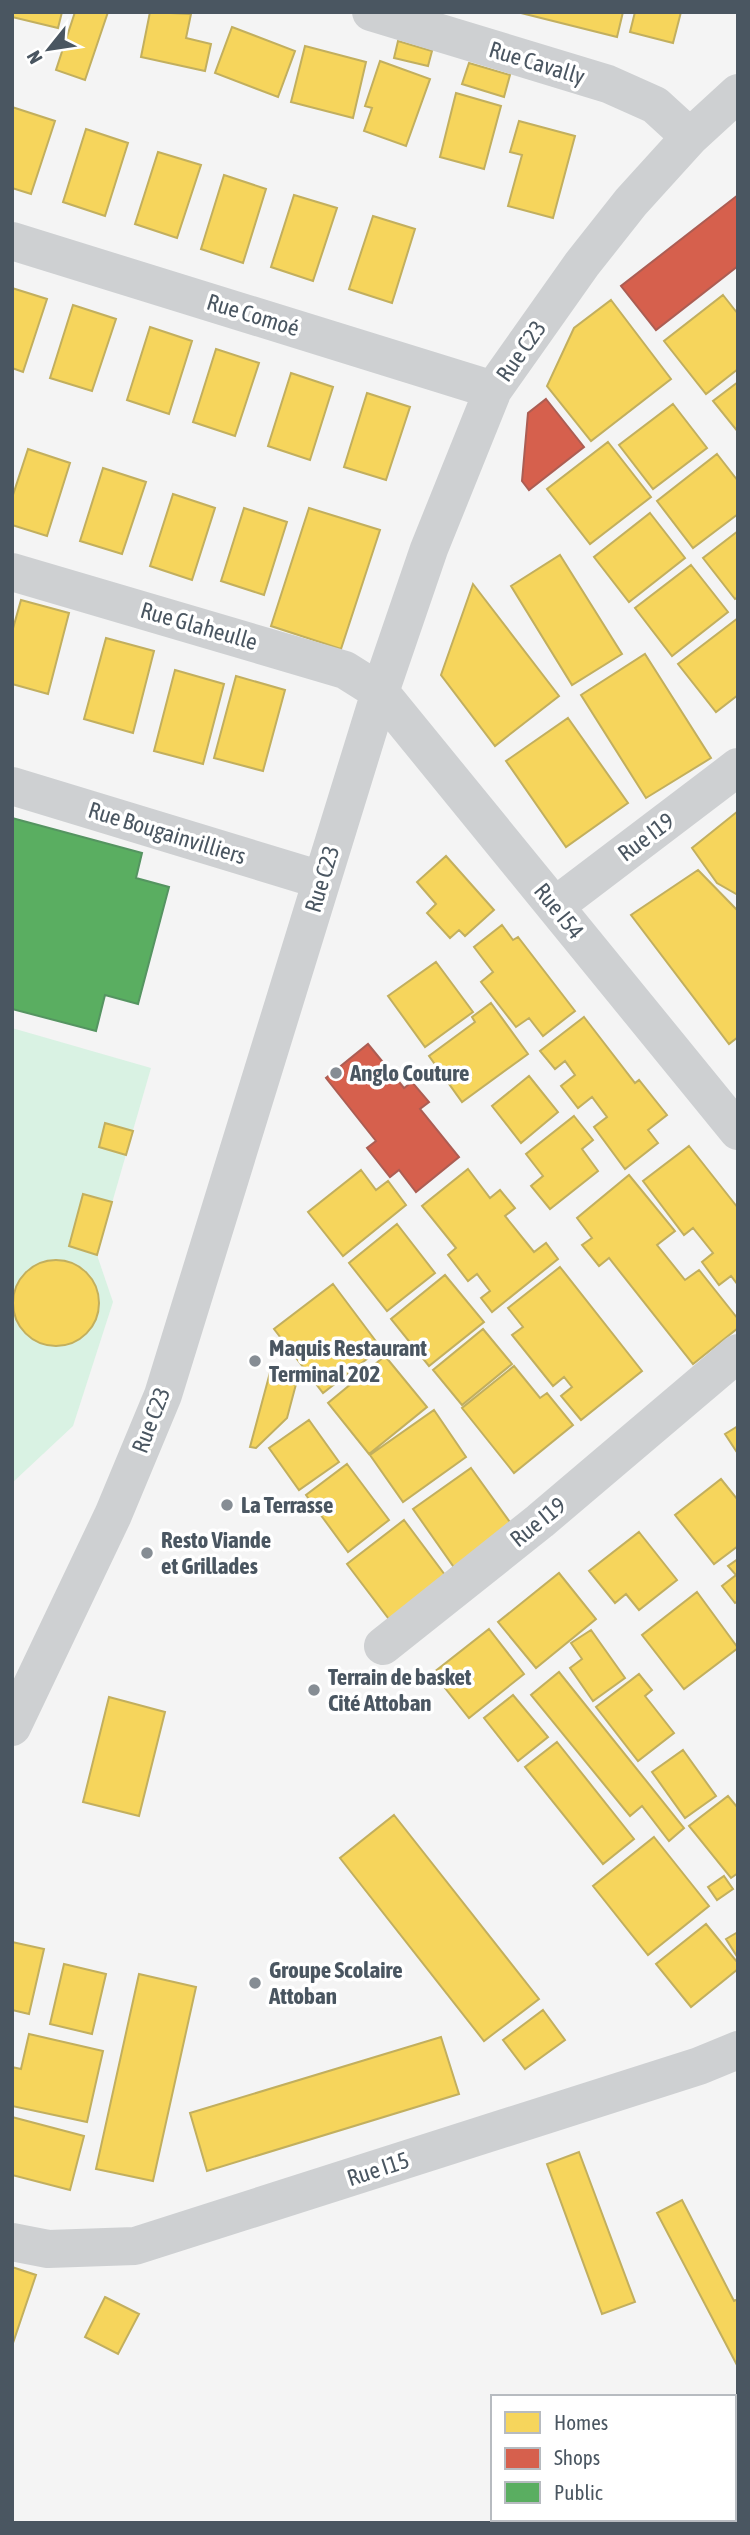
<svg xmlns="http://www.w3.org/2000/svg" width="750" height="2535" viewBox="0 0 750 2535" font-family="'Asap Condensed',sans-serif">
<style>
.green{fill:#d9f2e3}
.homes{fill:#f6d55c;stroke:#c2af5e;stroke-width:2}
.shops{fill:#d6604d;stroke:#ac5d53;stroke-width:2}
.public{fill:#5aae61;stroke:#559461;stroke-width:2}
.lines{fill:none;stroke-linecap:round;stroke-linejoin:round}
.minor{stroke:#ced0d2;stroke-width:38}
.poi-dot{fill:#868d94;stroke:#fff;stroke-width:2.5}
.labels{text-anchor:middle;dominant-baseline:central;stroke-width:7;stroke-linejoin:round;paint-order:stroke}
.street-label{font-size:23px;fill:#4a5661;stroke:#fff}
.poi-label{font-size:23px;font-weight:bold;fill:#4a5661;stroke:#fff;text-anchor:start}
</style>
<rect width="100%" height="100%" fill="#f4f4f4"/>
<!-- green -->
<path class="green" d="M12,1028L151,1068L97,1255L113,1302L73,1426L12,1483Z"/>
<!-- homes -->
<path class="homes" d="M12,12H62L58,28L12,17Z
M75,12H108L85,80L56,70Z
M150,12L191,14L186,38L211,44L205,71L141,57Z
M517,12H623L617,37Z
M635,12H681L673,43L630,32Z
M232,27L295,51L278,97L215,73Z
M398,41L432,51L428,66L394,58Z
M305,46L366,62L353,118L291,102Z
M380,61L430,79L406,146L364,131L372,108L365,106Z
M469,63L510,75L504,97L462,84Z
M456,93L501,106L484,169L440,157Z
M12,107L55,121L31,194L12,188Z
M519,121L575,136L553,218L508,206L522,155L510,152Z
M86,129L128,143L105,216L63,202Z
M158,152L201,165L177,238L135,224Z
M224,175L266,189L243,263L201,249Z
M294,195L337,208L313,281L271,267Z
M373,216L415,229L392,303L349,289Z
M12,288L47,299L23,372L12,368Z
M723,295L738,314V369L706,394L664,341Z
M611,300L671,379L591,441L547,386L574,328Z
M73,305L116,319L92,391L50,378Z
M150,327L192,341L169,414L127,400Z
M216,349L259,363L235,436L193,422Z
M291,373L333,387L310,460L268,446Z
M738,382V432L713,401Z
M367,393L410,407L386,480L344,467Z
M673,404L707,448L653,489L619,445Z
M608,442L651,497L590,544L547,489Z
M28,449L70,463L47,536L12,525V498Z
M717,454L738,481V514L693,548L657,501Z
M103,468L146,482L122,554L80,541Z
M173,494L215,508L192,580L150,566Z
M244,508L287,522L264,595L221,581Z
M309,508L380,530L341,649L271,626Z
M650,513L685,558L629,602L594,557Z
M738,531V597L735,599L703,558Z
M560,555L622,654L572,685L511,586Z
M691,565L728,612L672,656L635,608Z
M473,584L559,696L495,746L441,675Z
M21,600L69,613L48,694L12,684V632Z
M738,618V695L716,712L678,664Z
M106,638L154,651L133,733L84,719Z
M645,654L711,758L646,798L581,695Z
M175,670L224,684L203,764L154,751Z
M236,676L285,690L263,771L214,758Z
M568,718L628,803L566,847L506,761Z
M738,811V895L717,883L692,848Z
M446,856L494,910L465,936L459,930L450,938L427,913L436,904L417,882Z
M698,870L738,911V1037L729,1044L631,915Z
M502,925L513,940L518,937L575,1011L543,1036L529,1018L516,1027L481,982L493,972L474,947Z
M436,962L473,1012L425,1047L388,996Z
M491,1003L528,1054L462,1102L429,1056L475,1022L472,1017Z
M584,1017L635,1083L639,1080L667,1115L648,1130L658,1143L625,1169L594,1127L607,1117L592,1097L578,1108L561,1086L575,1075L565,1061L555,1069L540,1051Z
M529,1076L558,1112L521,1143L492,1106Z
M574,1116L593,1140L582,1149L598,1171L550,1209L531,1186L543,1176L526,1154Z
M105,1123L133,1131L126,1155L99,1147Z
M689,1146L738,1208V1285L731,1276L719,1285L702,1262L713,1253L693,1228L684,1235L643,1181Z
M468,1169L490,1198L500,1190L515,1208L505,1216L534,1252L546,1243L558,1259L492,1312L481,1298L490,1291L477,1274L468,1281L448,1255L456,1248L422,1206Z
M361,1170L376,1190L388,1181L406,1205L343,1256L308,1212Z
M629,1175L675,1231L657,1245L685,1280L699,1270L738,1319V1328L693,1364L609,1258L599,1266L582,1245L592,1238L577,1218Z
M83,1194L112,1202L97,1255L69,1246Z
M397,1224L435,1273L387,1311L349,1263Z
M13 1303a43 43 0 1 1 86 0a43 43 0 1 1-86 0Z
M560,1267L642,1371L581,1420L561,1396L572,1387L564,1377L553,1386L512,1335L523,1327L508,1308Z
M445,1275L484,1322L429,1366L391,1319Z
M333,1284L381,1348L323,1393L274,1329Z
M483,1329L512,1364L462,1405L433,1370Z
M385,1356L427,1407L369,1454L328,1403Z
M272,1365L299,1373L287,1418L256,1448L250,1447Z
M514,1366L540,1398L547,1393L573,1425L514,1473L462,1408Z
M434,1410L466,1457L403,1502L370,1455Z
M309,1420L339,1462L299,1490L269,1448Z
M738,1426V1454L725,1434Z
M347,1464L389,1520L348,1552L306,1495Z
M471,1468L517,1532L458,1573L413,1509Z
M721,1479L738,1500V1546L714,1564L675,1515Z
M404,1520L451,1583L395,1627L347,1564Z
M639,1532L677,1580L639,1610L626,1594L615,1603L589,1571Z
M738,1559V1601L735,1603L722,1586L736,1575L728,1566Z
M559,1573L596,1619L536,1668L498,1622Z
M697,1592L738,1648L684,1689L642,1635Z
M489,1629L524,1674L469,1718L433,1673Z
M591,1630L625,1678L593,1701L570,1668L582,1659L571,1643Z
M559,1672L684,1828L669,1841L642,1806L630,1816L531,1695Z
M639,1674L652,1690L645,1696L674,1733L638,1761L596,1707Z
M513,1695L548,1737L518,1761L484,1718Z
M109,1697L165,1712L139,1816L83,1802Z
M557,1742L634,1839L603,1864L525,1767Z
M683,1750L716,1796L685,1818L652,1772Z
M728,1796L738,1808V1873L731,1878L689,1826Z
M394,1815L539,1999L484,2041L340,1858Z
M654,1837L709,1906L648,1955L593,1886Z
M724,1876L733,1889L717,1900L708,1887Z
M706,1924L738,1963V1969L691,2007L656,1964Z
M738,1932V1958L726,1939Z
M12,1942L44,1949L29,2014L12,2010Z
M64,1964L106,1974L92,2034L50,2024Z
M139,1974L196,1987L153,2181L96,2169Z
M543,2010L565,2040L525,2069L503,2040Z
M29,2034L103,2051L87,2122L12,2106V2067L21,2069Z
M441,2037L459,2094L207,2171L190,2113Z
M12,2117L84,2136L70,2190L12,2175Z
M579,2152L635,2302L602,2314L547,2164Z
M682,2200L734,2301L738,2299V2367L657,2213Z
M12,2267L36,2275L12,2346Z
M105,2297L139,2314L118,2354L85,2337Z"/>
<!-- shops -->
<path class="shops" d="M738,195V266L656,330L621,286Z
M546,399L584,447L529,490L522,481L528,413Z
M368,1044L404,1088L412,1082L429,1102L420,1109L459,1157L416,1192L399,1170L390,1177L367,1148L376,1141L326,1078Z"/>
<!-- public -->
<path class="public" d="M12,818L142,853L136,878L169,887L138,1004L105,995L96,1031L12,1009Z"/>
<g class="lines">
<!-- minor -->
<path class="minor" d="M371,12L608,84L655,105L690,137
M12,241L493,390
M12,572L345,670L380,692L738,1131
M12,786L321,880
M555,906L738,767
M383,1646L540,1521L738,1353
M12,1727L113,1515L163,1395L380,692L429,549L493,390L582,264L631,202L690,137L738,93
M12,2242L48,2249L135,2246L699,2066L738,2050"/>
</g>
<!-- markers -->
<g class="poi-dot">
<circle cx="336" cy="1073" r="7"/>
<circle cx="255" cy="1361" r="7"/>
<circle cx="227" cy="1505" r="7"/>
<circle cx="147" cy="1553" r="7"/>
<circle cx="314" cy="1690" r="7"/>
<circle cx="255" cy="1983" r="7"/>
</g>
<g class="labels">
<!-- street labels -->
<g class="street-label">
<text transform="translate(537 63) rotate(17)">Rue Cavally</text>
<text transform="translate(253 315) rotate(17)">Rue Comoé</text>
<text transform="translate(521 351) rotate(-55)">Rue C23</text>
<text transform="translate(199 626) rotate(16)">Rue Glaheulle</text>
<text transform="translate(167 833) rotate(17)">Rue Bougainvilliers</text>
<text transform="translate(646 837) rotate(-37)">Rue I19</text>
<text transform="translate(322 879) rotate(-73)">Rue C23</text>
<text transform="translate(559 911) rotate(51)">Rue I54</text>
<text transform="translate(151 1420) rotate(-69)">Rue C23</text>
<text transform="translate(538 1522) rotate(-39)">Rue I19</text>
<text transform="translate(378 2169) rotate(-18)">Rue I15</text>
</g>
<!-- poi labels -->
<g class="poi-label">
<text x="350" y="1073">Anglo Couture</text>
<text x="269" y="1348">Maquis Restaurant<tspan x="269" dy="26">Terminal 202</tspan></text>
<text x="241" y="1505">La Terrasse</text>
<text x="161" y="1540">Resto Viande<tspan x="161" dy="26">et Grillades</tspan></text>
<text x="328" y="1677">Terrain de basket<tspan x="328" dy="26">Cité Attoban</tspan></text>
<text x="269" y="1970">Groupe Scolaire<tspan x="269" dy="26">Attoban</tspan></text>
</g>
</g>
<!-- border -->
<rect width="750" height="2535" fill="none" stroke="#4a5661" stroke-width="28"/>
<!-- legend -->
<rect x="491" y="2395" width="245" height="126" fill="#ffffff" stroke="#b7bbc0" stroke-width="2"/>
<rect x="505" y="2412" width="35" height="21" fill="#f6d55c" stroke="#b7bbc0" stroke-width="2"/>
<text x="554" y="2430" font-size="21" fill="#4a5661">Homes</text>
<rect x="505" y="2448" width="35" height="21" fill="#d6604d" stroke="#b7bbc0" stroke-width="2"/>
<text x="554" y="2465" font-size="21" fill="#4a5661">Shops</text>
<rect x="505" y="2482" width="35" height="21" fill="#5aae61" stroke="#b7bbc0" stroke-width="2"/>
<text x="554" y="2500" font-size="21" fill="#4a5661">Public</text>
<!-- north arrow -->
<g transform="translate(49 49) rotate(240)" stroke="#ffffff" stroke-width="5" paint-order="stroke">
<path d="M0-5L12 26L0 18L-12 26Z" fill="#4a5661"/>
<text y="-10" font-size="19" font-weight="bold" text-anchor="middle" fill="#4a5661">N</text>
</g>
</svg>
